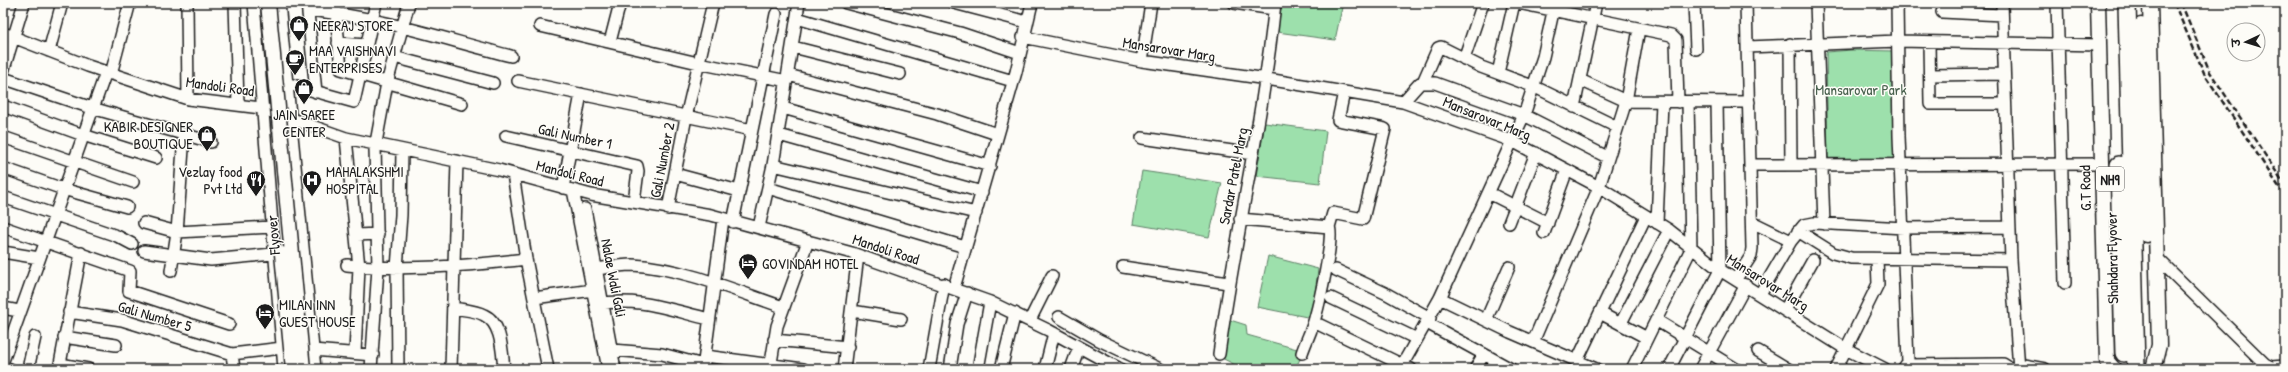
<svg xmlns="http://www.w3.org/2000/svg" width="2288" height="372" viewBox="0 0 2288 372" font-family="'Patrick Hand','Playpen Sans Deva',sans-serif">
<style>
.green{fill:#9de0ac;stroke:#5c7e64}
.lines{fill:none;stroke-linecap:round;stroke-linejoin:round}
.minor-casing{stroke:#1c1c1c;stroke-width:14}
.major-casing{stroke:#1c1c1c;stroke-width:17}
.highway-casing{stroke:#1c1c1c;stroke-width:20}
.minor{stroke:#fdfcf7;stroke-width:11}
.major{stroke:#fdfcf7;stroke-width:14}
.highway{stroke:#fdfcf7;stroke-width:17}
.rail{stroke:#1c1c1c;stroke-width:2.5;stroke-dasharray:6 3;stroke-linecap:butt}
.major-bridge-casing{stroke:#1c1c1c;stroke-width:17;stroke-linecap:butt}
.major-bridge{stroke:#fdfcf7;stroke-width:14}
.labels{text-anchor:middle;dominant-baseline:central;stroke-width:3;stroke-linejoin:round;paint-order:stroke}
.shield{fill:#fdfcf7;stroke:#605f5e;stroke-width:1}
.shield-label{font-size:14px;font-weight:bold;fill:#1c1c1c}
.poi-label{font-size:15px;fill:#1c1c1c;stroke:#fdfcf7;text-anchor:start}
.street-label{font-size:15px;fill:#1c1c1c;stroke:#fdfcf7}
.park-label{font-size:15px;fill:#49614e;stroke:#fdfcf7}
</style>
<rect width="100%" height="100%" fill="#fdfcf7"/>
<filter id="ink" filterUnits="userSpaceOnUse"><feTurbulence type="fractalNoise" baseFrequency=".025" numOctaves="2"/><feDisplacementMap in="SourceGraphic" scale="8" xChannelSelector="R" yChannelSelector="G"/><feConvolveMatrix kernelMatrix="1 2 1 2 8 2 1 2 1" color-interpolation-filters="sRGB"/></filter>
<g filter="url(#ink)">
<!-- green -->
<path class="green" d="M1282,3H1343L1335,40L1277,32Z
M1852,50L1895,51L1897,159L1828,160L1826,52Z
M1265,123L1326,131L1320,183L1256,176Z
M1142,171L1222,183L1209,237L1133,224Z
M1268,256L1318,269L1312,318L1257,307Z
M1227,319L1246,325L1247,335L1304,351L1295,369H1243L1220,357Z"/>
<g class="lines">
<!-- minor casing -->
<g class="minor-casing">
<path id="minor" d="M187,3L188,99
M235,3L238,104
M254,3L284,369
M279,3L315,369
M307,3L316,92
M335,3L341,69L462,104
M846,3L960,33L1020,53
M954,3L1027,22
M1234,3L1274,9
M1518,3L1671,35L1676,40L1678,102
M1694,3L1696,49
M1816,3L1824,224
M1897,3L1899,136L1908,362L1903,369
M2002,3L2011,260L2019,369
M2057,3L2065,283
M308,10C376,16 444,39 511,56
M1942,12L2002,15
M797,18L1013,81
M540,26L698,63L787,81
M3,33L88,66L188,99L261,108L346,138L499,170L591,195L711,215L852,253L990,302L1048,330L1120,369
M1023,37L1142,61L1267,79L1403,102L1512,141L1599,187L1669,230L1720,270L1846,349L1885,369
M610,42L620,3
M1929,42L1930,104H2004
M338,43L367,45
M1790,44L1791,165
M793,47L900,74
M1747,47L1898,41L2099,45
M49,51L62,3
M394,57L493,83
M1464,59L1483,3
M1142,61L1151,3
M3,72L24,3
M1498,73L1514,3
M111,74L129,6
M788,75L937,114L997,134
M1930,75L2003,74
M3,78L92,108L211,142
M1580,80L1626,101L1749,102
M518,81L752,130
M1423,82L1438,48L1441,47L1481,67L1535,87L1617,127
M289,84L354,102L376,3
M1403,102L1420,83H1435L1524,115L1607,157
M3,106L83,135L156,158
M1574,107L1596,3
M783,108L990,166
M779,135L982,192
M506,136L637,166L638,171L634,202
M3,137L133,182
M346,138L359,267L355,353
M1142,138L1253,154
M773,165L976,213
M1751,165L2101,164
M3,168L63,189L127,207
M513,174L526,259L548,369
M675,174L739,191
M563,188L581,94
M768,188L965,247
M573,190L608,369
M1489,193L1548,223
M3,197L117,236L132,244
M585,209L615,369
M668,209L686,117L713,3
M1240,219L1329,227
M733,222L776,14
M1752,222L1791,241
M144,223L177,232L272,227
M1509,223L1536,153
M1657,223L1662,102
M3,227L130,271L129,291L229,324
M759,227L773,165L799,3
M1798,231L1833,253L1851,258L2011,260
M1544,233L1567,170
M357,235L378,234
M144,251L211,260L273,254
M3,252L39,258
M2156,257L2265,364L2271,367L2285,366
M347,265C406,271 467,266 526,259
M1123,267L1228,283
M597,269C609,267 621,265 633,265C683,268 736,291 783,307
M1336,270L1387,294L1430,318
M171,271L177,232L184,135
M1736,279L1751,256L1752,248L1746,3
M954,288L1016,72L1032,3
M1760,294L1791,241L1804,225L1814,223L1904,228L2009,227
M534,298L593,290
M1331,298L1417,339
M1440,298L1510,332L1596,369
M596,304C640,297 667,309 709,319
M3,308L19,311
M453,308C463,310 475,310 484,315C502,323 502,352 504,369
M1785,310L1813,260
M852,311L901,319
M69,312L122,320L232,354L282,348
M1600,313L1647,338
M1059,317L1099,340L1160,369
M1030,320L1052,276
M1486,320L1509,267
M1656,320L1736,369
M1427,323L1511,369
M1621,323L1669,230
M1320,325L1411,369
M64,337L116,345
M774,340L848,347
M1533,342L1599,187L1626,101L1639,29
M313,350L373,355
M612,350L662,354L703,365
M1758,351L1788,369
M1302,353C1306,341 1312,330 1315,318C1319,304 1335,235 1329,227L1333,213L1363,219L1385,129L1338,120L1344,92
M232,354L234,369
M1219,354C1235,236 1263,121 1275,3
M705,356L803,369
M3,361L106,72
M1577,361L1646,216
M60,364L88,369
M2018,364L2045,369
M1907,365L2003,364L2011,369
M3,367L10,369
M28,369L35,337
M59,369L81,253
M371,369L378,268L375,148L387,83L409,3
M398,369L397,268L401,215L402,150
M451,369L457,161
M703,369L723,219
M770,369L777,326L808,241
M844,369L858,255
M929,369L944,284
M950,369L957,324L967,293
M978,369L990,302
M1001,369L1015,313
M1045,369L1054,333
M1071,369L1079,347
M1400,369L1440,298L1524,115L1543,57L1555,3
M1475,369L1484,354
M1632,369L1691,249L1688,102
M1669,369L1720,270L1717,102
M1700,369L1746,285
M1836,369L1878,284L1877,259"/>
</g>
<!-- major casing -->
<g class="major-casing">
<path id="major" d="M2098,3L2107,361L2114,369
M2150,3L2159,345L2153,369
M2141,25L2146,235"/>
</g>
<!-- highway casing -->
<g class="highway-casing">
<path id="highway" d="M2127,3L2136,369
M2119,165L2124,353"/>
</g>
<!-- minor -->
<use href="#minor" class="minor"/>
<!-- major -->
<use href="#major" class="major"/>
<!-- highway -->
<use href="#highway" class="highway"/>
<!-- rail -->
<path class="rail" d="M2174,3L2205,75L2285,196
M2181,3L2210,72L2285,185"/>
<!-- major-bridge casing -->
<g class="major-bridge-casing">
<path id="major-bridge" d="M268,3L303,369
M282,254L293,369"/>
</g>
<!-- major-bridge -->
<use href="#major-bridge" class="major-bridge"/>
</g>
</g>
<!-- icons -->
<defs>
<g id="shop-pin" transform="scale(1)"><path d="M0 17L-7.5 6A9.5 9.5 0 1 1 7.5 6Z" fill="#1c1c1c" stroke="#fdfcf7"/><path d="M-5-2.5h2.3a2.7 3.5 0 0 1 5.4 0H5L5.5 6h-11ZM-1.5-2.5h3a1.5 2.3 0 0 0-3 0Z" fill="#fff"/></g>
<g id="cafe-pin" transform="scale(1)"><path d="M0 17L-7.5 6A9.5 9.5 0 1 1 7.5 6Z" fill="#1c1c1c" stroke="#fdfcf7"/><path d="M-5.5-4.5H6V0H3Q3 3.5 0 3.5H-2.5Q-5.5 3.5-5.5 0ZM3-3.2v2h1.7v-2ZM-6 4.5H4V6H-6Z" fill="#fff"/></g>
<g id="restaurant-pin" transform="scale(1)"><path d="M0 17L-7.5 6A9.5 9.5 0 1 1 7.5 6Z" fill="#1c1c1c" stroke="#fdfcf7"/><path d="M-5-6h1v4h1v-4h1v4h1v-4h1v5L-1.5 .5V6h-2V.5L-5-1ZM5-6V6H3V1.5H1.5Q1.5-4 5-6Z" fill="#fff"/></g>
<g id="hospital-pin" transform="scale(1)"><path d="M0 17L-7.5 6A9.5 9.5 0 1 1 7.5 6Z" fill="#1c1c1c" stroke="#fdfcf7"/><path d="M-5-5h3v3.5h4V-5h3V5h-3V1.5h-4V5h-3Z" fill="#fff"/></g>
<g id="hotel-pin" transform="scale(1)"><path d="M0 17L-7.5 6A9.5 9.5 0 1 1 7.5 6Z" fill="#1c1c1c" stroke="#fdfcf7"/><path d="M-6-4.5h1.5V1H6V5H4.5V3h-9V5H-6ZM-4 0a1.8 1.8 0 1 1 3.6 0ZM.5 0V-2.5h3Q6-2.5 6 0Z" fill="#fff"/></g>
</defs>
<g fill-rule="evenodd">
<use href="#shop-pin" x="299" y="25"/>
<use href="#cafe-pin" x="295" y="59"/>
<use href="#shop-pin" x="304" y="88"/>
<use href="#shop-pin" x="207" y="135"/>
<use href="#restaurant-pin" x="256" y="180"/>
<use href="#hospital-pin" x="312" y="180"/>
<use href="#hotel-pin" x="748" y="263"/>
<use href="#hotel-pin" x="265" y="313"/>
</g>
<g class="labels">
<!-- shield labels -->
<rect class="shield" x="2096" y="167" width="28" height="24" rx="3"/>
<g class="shield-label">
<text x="2110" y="179">NH9</text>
</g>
<!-- poi labels -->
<g class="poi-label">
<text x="313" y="25">NEERAJ STORE</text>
<text x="309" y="50">MAA VAISHNAVI<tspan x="309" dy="17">ENTERPRISES</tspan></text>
<text x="304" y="114" text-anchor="middle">JAIN SAREE<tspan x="304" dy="17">CENTER</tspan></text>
<text x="193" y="126" text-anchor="end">KABIR DESIGNER<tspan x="193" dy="17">BOUTIQUE</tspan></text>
<text x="242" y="171" text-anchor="end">Vezlay food<tspan x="242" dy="17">Pvt Ltd</tspan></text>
<text x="326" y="171">MAHALAKSHMI<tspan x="326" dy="17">HOSPITAL</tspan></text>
<text x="762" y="263">GOVINDAM HOTEL</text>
<text x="279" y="304">MILAN INN<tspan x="279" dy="17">GUEST HOUSE</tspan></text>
</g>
<!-- street labels -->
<g class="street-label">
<text transform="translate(1169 49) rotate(9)">Mansarovar Marg</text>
<text transform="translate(220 86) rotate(8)">Mandoli Road</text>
<text transform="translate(1487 118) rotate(22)">Mansarovar Marg</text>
<text transform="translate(575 136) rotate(12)">Gali Number 1</text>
<text transform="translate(662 160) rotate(-79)">Gali Number 2</text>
<text transform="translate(570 173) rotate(14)">Mandoli Road</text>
<text transform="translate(1233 176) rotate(-79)">Sardar Patel Marg</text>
<text transform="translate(2085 188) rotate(-91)">G.T Road</text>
<text transform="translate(273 235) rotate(-95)">Flyover</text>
<text transform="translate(886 249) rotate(18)">Mandoli Road</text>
<text transform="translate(2112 258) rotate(-91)">Shahdara Flyover</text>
<text transform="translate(614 278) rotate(79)">Nalae Wali Gali</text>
<text transform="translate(1768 282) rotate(32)">Mansarovar Marg</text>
<text transform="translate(155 316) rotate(16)">Gali Number 5</text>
</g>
<!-- park labels -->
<g class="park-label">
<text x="1861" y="89">Mansarovar Park</text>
</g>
</g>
<!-- margin -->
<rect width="2288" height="372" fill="none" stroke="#fdfcf7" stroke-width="16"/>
<rect x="8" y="8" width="2272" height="356" fill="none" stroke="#1c1c1c" stroke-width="1.5" filter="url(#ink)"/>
<!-- north arrow -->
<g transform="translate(2246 42) rotate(266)"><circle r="19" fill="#fdfcf7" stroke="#a3a29f"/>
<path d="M0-3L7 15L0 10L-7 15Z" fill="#1c1c1c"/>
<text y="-6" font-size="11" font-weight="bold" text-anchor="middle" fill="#1c1c1c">उ</text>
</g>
</svg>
